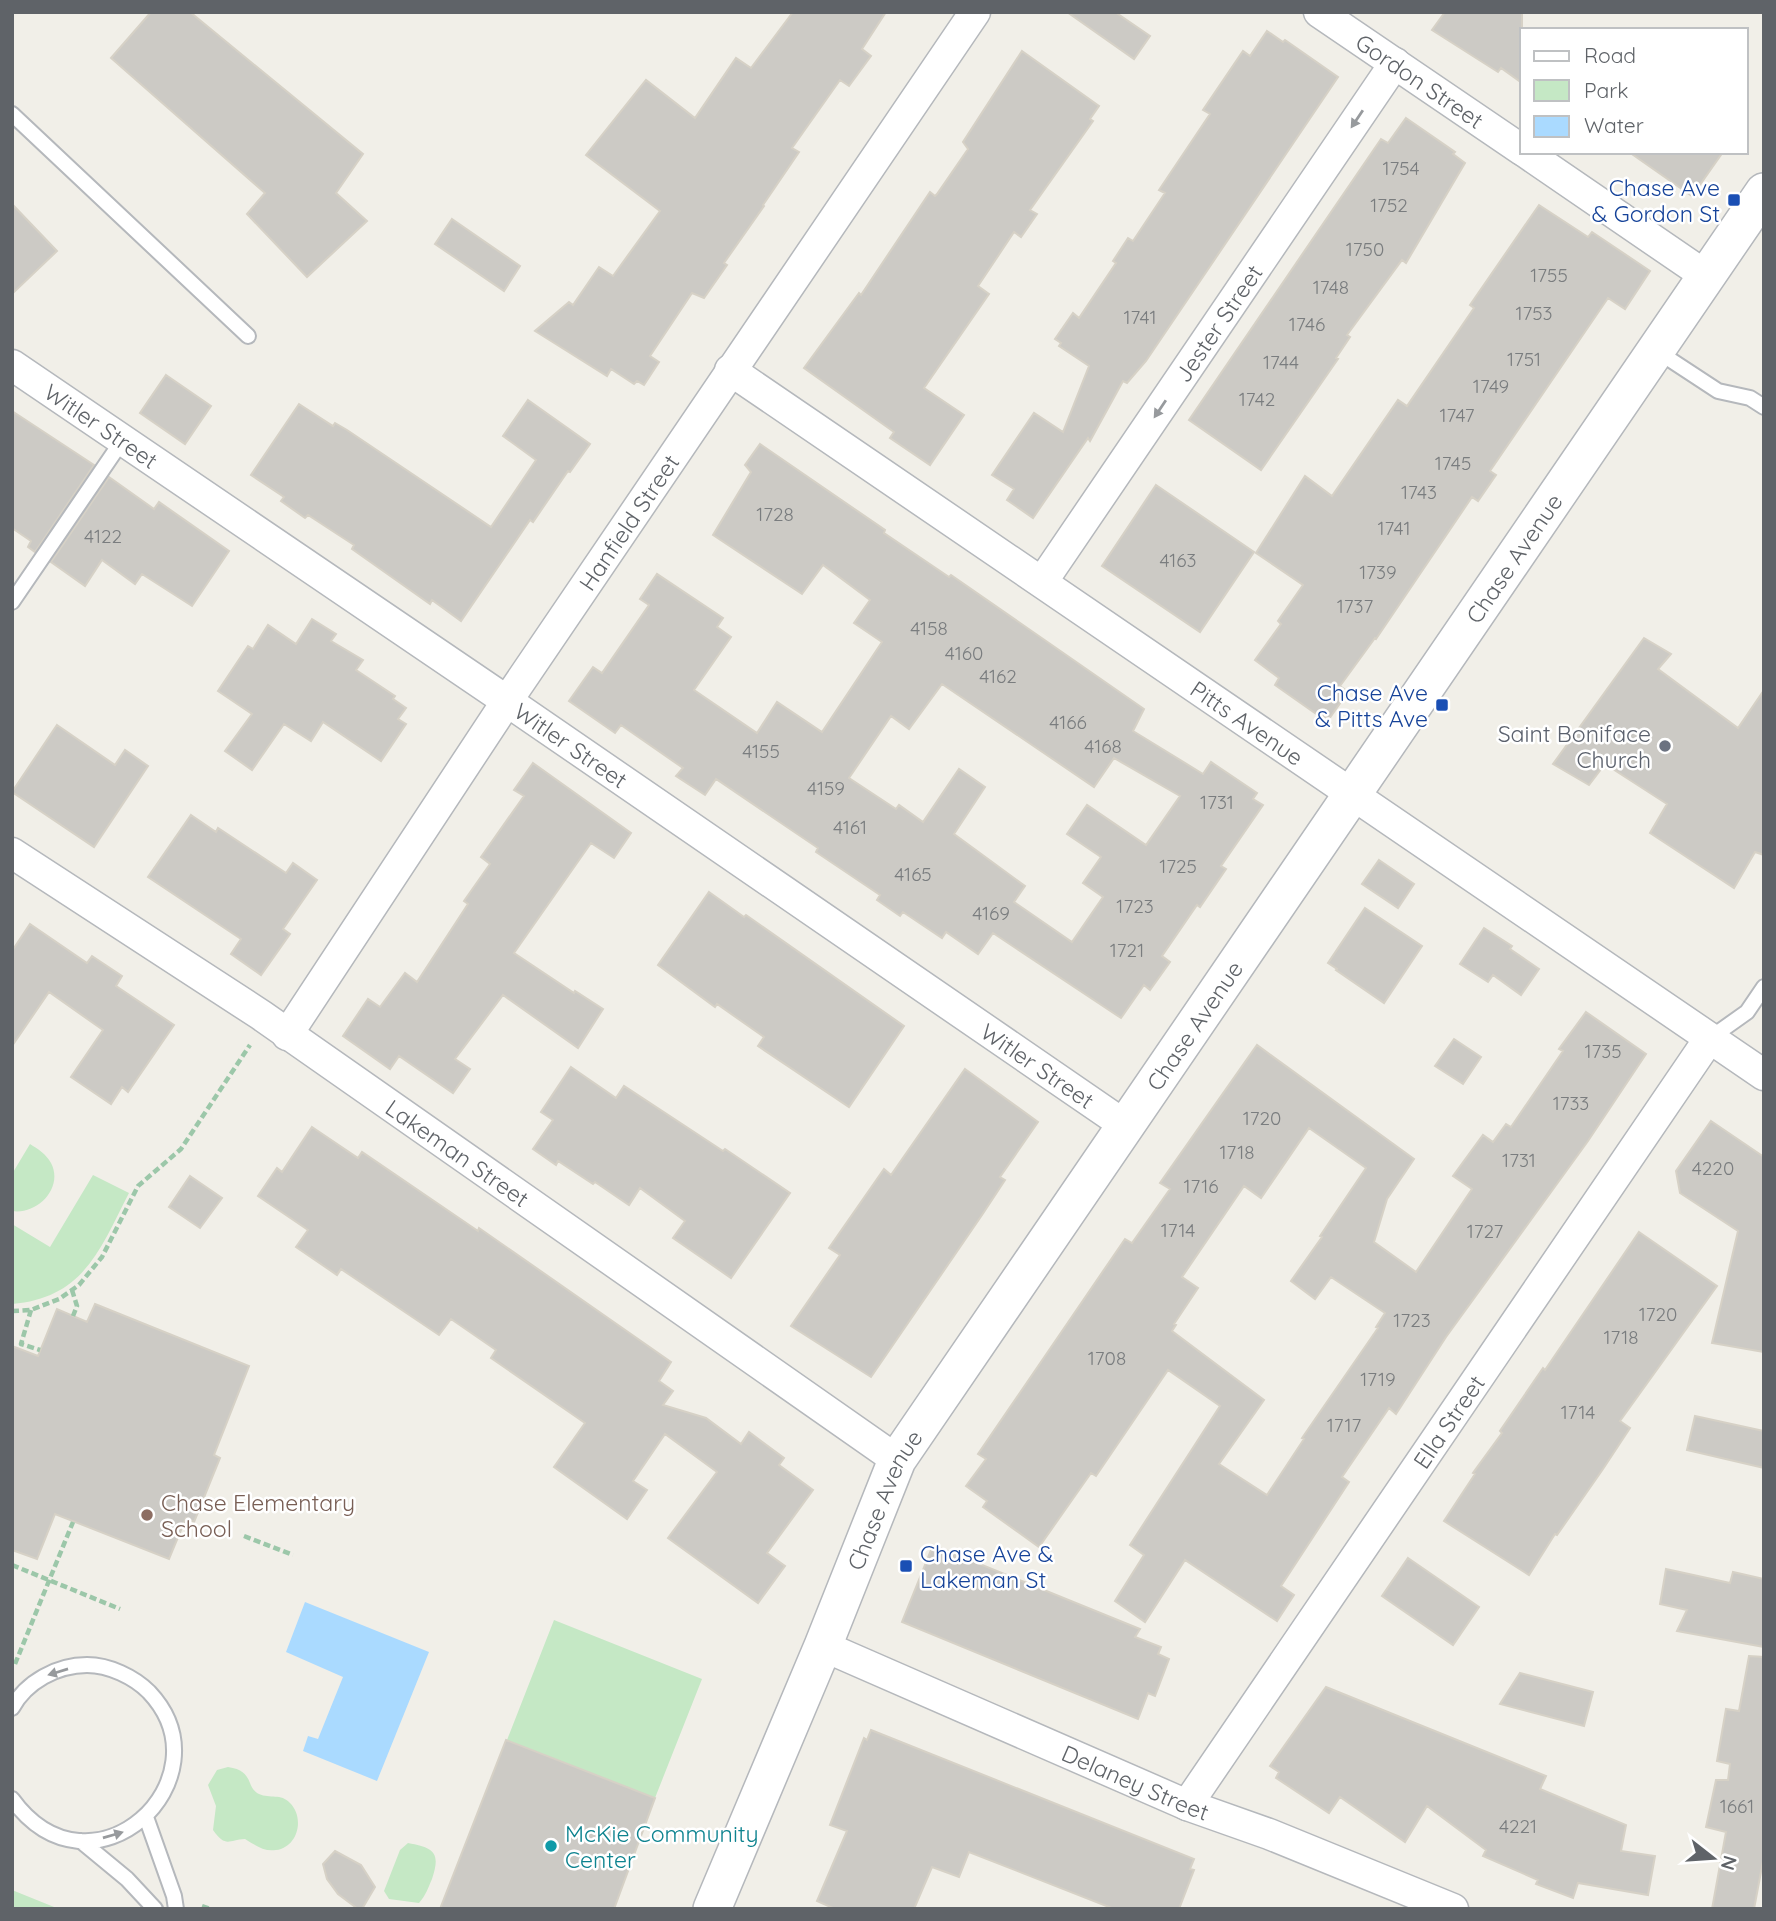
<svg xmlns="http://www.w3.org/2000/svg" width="1776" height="1921" viewBox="0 0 1776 1921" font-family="Quicksand,sans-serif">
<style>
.green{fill:#c5e8c5}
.water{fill:#aadaff}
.building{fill:#cccac5;stroke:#d6d1c6;stroke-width:2;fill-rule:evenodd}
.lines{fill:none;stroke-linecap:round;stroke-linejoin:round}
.service-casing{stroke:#b5b8bc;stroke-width:18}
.minor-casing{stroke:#b5b8bc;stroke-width:33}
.tertiary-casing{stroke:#b5b8bc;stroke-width:40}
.path{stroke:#9cc7a9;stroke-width:4.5;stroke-dasharray:7 3.5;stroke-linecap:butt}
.service{stroke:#fff;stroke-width:14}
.minor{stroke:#fff;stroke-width:30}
.tertiary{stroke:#fff;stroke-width:37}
.oneway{fill:#979a9d}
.transit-dot{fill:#1a4fb4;stroke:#fff;stroke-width:2.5}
.worship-dot{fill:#6b7280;stroke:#fff;stroke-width:2.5}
.education-dot{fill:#8d6e63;stroke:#fff;stroke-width:2.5}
.culture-dot{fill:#0f9aa8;stroke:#fff;stroke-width:2.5}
.labels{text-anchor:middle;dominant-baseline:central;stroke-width:5;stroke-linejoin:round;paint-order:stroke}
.number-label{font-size:19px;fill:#7a7d7f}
.street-label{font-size:23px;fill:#5f6368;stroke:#fff}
.transit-label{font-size:23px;fill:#164399;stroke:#fff;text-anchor:end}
.worship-label{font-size:23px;fill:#5b616d;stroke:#fff;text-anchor:end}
.education-label{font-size:23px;fill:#785e54;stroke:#fff;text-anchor:start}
.culture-label{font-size:23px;fill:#0d838f;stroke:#fff;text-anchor:start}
</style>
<rect width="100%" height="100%" fill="#f1efe8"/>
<!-- green -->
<path class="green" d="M30,1144C38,1149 46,1154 51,1163C64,1188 37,1215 12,1211V1174Z
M93,1175L129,1193C100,1249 84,1298 12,1304V1224L50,1247Z
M554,1620L702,1679L655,1798L507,1740Z
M228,1767C255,1771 245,1787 259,1794C270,1799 281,1793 290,1803C305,1818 298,1847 276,1850C264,1852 255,1845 245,1839C228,1840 226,1848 213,1830L216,1806L208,1785L217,1770Z
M408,1843C434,1848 441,1852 432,1879C428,1888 426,1895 419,1903L389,1899L384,1891L400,1850Z
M12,1890L59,1909H12Z"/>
<!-- water -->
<path class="water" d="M305,1602L429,1652L377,1781L303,1751L308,1736L318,1739L343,1677L286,1652Z"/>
<!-- building -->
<path class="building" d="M151,12H190L363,154L336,193L367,221L307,277L247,214L265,193L111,58Z
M793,12H886L862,49L871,56L849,86L840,80L792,148L799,152L763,205L764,206L724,263L727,265L704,298L692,293L650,356L659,362L644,385L637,381L634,384L611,369L607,376L535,331L569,302L573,305L599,267L613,276L660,211L586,155L646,80L695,118L736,58L751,68Z
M1067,12H1115L1150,36L1134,59Z
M1445,12H1522V83L1501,68L1498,72L1432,30Z
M1267,31L1283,42L1285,40L1338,77L1146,361L1127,383L1123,381L1090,441L1088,438L1033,518L1007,500L1014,489L992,475L1034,413L1063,432L1089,366L1059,346L1061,343L1055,339L1073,313L1079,318L1116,263L1113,261L1128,238L1133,241L1165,193L1159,190L1210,114L1203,110L1243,51L1250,56Z
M1022,51L1099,106L1090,119L1093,121L1030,210L1037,214L1021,237L1014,232L978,286L989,294L924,388L964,415L930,465L890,438L894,432L804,368L859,293L861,295L930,192L935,196L937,194L968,149L963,142Z
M1406,118L1455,152L1453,154L1465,163L1406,263L1402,260L1347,335L1350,337L1336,358L1338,359L1261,470L1189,420L1381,139L1388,143Z
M1629,152H1723L1692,196Z
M12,204L57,251L12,294Z
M1539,205L1588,237L1592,232L1650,271L1625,309L1608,298L1490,471L1496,475L1478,501L1472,497L1376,639L1375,638L1340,686L1348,692L1329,719L1323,716L1322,718L1275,685L1279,678L1255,660L1281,624L1278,621L1303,585L1256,553L1305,476L1332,496L1398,400L1407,406L1474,308L1470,305Z
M452,219L520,266L504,291L435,244Z
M166,375L211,406L185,444L140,413Z
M528,400L590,444L570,472L568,471L533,522L530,520L461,621L432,600L430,604L352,549L354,545L308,515L305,518L281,501L284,497L251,475L299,404L333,426L335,423L347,430L491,527L536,460L503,436Z
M12,411L94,465L35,552L28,547L31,541L12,528Z
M760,444L885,530L884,533L949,577L951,575L1144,709L1133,731L1203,774L1211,762L1257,793L1253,799L1263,805L1221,866L1226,869L1200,907L1197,905L1162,956L1170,962L1150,990L1144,985L1121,1018L993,933L978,954L946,932L942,938L903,912L900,916L877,900L880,895L816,852L818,848L716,779L705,795L676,776L683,768L621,725L615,733L569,701L593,667L602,673L649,605L640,599L657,574L723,618L717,627L731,637L694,690L757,733L777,702L822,732L882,642L854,623L870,600L823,565L802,594L713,535L751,472L745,465ZM942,684L1094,787L1114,758L1180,796L1146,845L1087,805L1067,834L1101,857L1083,883L1103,897L1072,942L1014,902L1025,886L954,834L985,787L959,769L923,822L899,805L896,809L849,778L891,716L909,729Z
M109,477L154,509L159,502L229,551L192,606L142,574L135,584L102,560L85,586L51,562Z
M1156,485L1254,552L1200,632L1102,566Z
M312,619L336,634L331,641L363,660L356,670L395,696L393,699L406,708L398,719L406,724L381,761L323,722L311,741L284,724L252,770L225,751L252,714L218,691L248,646L253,649L268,625L296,644Z
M1644,638L1671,654L1658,669L1738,728L1764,690V855L1755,852L1734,888L1650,833L1667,804L1605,764L1589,785L1553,764Z
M57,725L115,765L125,750L148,766L94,847L12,792Z
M533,763L631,833L614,858L591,843L514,953L574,993L575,991L603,1009L578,1048L503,995L455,1059L470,1069L453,1093L399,1056L390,1069L343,1036L368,999L380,1007L405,973L417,982L468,904L464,901L490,864L481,857L524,796L514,790Z
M191,815L216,832L218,828L286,873L293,863L317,880L283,929L290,934L261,975L231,954L241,939L148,877Z
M1379,860L1414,884L1398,908L1362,884Z
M709,892L744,917L746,915L904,1026L849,1107L758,1046L764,1037L717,1004L715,1007L658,965Z
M1365,908L1422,946L1384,1003L1336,970L1337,969L1328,963Z
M30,924L87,963L92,956L122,976L116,986L174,1025L128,1092L122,1087L111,1104L71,1077L103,1030L49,992L12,1046V951Z
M1484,928L1512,946L1510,949L1539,969L1521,995L1493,975L1488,982L1460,964Z
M1586,1012L1646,1054L1588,1141L1446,1337L1396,1414L1389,1408L1342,1477L1349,1482L1281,1586L1294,1595L1277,1621L1185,1560L1145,1622L1115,1601L1144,1555L1130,1545L1220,1406L1168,1370L1096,1476L1091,1473L1039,1547L983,1507L987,1501L966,1486L986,1459L978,1454L1125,1239L1132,1243L1170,1189L1160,1183L1257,1045L1414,1159L1387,1199L1374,1242L1416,1272L1472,1189L1453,1176L1483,1135L1493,1142L1506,1124L1511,1127L1563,1051L1559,1049ZM1309,1128L1366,1168L1320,1236L1322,1237L1291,1281L1315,1299L1331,1277L1385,1313L1376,1327L1378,1328L1302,1438L1304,1439L1267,1495L1219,1464L1264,1400L1172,1331L1176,1325L1174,1324L1198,1288L1182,1277L1244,1186L1261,1198Z
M1454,1039L1481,1057L1463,1084L1435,1066Z
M571,1067L616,1098L624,1086L723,1151L725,1149L790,1193L731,1278L673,1238L685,1221L640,1188L629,1205L595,1182L593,1184L558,1161L556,1165L533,1149L553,1120L541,1112Z
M965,1069L1038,1122L1000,1177L1005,1180L982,1215L871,1377L791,1326L840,1255L829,1248L884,1169L891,1175Z
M1711,1121L1764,1157V1352L1712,1343L1738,1231L1680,1193L1676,1171Z
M312,1127L358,1158L362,1152L478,1231L479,1228L671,1362L659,1381L673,1391L663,1405L706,1418L741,1444L749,1432L784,1458L779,1465L813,1490L767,1553L785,1566L758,1603L668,1538L717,1472L665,1434L633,1481L647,1490L627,1519L554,1467L585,1423L491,1358L496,1350L451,1319L439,1335L341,1269L337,1275L296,1247L308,1230L258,1196L277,1168L282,1172Z
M190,1176L222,1198L200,1228L169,1207Z
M1639,1232L1717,1286L1620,1421L1630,1428L1603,1469L1557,1535L1555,1534L1529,1575L1444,1521L1475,1474L1473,1473L1502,1433L1500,1431L1543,1368L1545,1370Z
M95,1304L249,1366L214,1455L220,1458L194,1522L186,1518L169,1559L55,1514L37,1559L12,1550V1346L38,1356L57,1309L87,1322Z
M1695,1416L1764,1431V1468L1687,1450Z
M933,1545L1140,1629L1135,1637L1161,1647L1158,1654L1169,1659L1155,1696L1148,1693L1138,1719L902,1622Z
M1408,1558L1479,1607L1453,1645L1382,1596Z
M1666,1569L1730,1583L1733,1572L1764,1579V1647L1677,1631L1687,1610L1660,1604Z
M1749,1656L1764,1657V1856L1754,1909H1712L1726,1832L1706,1827L1716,1780H1728L1730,1764L1717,1761L1726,1709L1739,1711Z
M1520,1673L1593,1692L1584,1726L1500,1704Z
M1326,1687L1546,1776L1540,1789L1626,1825L1621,1851L1655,1856L1648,1895L1578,1883L1573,1898L1536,1884L1538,1880L1483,1856L1486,1850L1427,1806L1405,1842L1340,1797L1329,1813L1276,1778L1279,1772L1270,1766Z
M871,1730L1194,1859L1190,1869L1194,1870L1179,1909H1114L969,1852L959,1877L932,1867L914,1909H835L817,1901L847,1831L830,1825L864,1738L867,1740Z
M506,1740L655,1798L614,1909H440Z
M335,1851L361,1865L375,1887L362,1909H358L338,1894L327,1879L323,1864Z"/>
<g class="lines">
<!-- service casing -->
<g class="service-casing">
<path id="service" d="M12,114L248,336
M1657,351L1718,391L1750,398L1764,407
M12,602L122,441
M1709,1039L1747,1012L1764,987
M12,1708C26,1682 57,1665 87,1665C109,1665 134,1677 149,1692C231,1779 92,1909 12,1799
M146,1817L174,1896L176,1909
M81,1841L127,1879L155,1909"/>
</g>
<!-- minor casing -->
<g class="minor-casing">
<g id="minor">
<path id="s1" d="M1319,12L1522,150"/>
<path d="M1525,152L1706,276"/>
<path id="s2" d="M12,365L507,701L1126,1126"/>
<path id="s3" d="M730,370L1764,1075"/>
<path id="s4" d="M1042,582L1395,63"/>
<path id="s5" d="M12,853L261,1015L897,1460"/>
<path id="s6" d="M287,1035L507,701L975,12"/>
<path id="s7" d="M823,1646L1187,1805L1269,1834L1453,1909"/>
<path id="s8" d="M1187,1805L1709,1039"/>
</g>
</g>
<!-- tertiary casing -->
<g class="tertiary-casing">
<g id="tertiary">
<path id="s9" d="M712,1909L823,1646L897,1460L1764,192"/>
</g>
</g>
<!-- path -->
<path class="path" d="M72,1290L77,1306L73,1316
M31,1310L21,1344L40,1350
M12,1311L31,1310L59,1299L79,1285L102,1257L138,1186L181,1149L250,1045
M244,1536L293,1555
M12,1565L120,1609
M15,1664L73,1522
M202,1906L210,1909"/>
<!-- service -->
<use href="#service" class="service"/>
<!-- minor -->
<use href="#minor" class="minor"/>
<!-- tertiary -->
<use href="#tertiary" class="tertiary"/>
</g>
<!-- one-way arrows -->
<defs><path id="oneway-solid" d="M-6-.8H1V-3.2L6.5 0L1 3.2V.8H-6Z" transform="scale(1.75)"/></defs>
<g class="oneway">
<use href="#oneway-solid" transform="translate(1357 119) rotate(124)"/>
<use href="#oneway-solid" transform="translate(1160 409) rotate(124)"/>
<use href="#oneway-solid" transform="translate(58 1672) rotate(163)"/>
<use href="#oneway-solid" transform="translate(113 1835) rotate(-16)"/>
</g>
<!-- markers -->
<g class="transit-dot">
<rect x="1727" y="193" width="14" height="14" rx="3.5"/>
<rect x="1435" y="698" width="14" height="14" rx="3.5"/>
<rect x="899" y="1559" width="14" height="14" rx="3.5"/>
</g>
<circle class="worship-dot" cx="1665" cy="746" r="7"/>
<circle class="education-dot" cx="147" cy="1515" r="7"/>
<circle class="culture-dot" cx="551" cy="1846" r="7"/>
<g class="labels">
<!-- number labels -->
<g class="number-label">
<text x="1401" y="168">1754</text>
<text x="1389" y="205">1752</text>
<text x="1365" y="249">1750</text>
<text x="1549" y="275">1755</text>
<text x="1331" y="287">1748</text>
<text x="1534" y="313">1753</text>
<text x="1140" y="317">1741</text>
<text x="1307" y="324">1746</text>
<text x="1524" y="359">1751</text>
<text x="1281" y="362">1744</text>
<text x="1491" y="386">1749</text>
<text x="1257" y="399">1742</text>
<text x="1457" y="415">1747</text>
<text x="1453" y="463">1745</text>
<text x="1419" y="492">1743</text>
<text x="775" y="514">1728</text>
<text x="1394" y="528">1741</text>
<text x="103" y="536">4122</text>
<text x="1178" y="560">4163</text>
<text x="1378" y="572">1739</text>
<text x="1355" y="606">1737</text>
<text x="929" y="628">4158</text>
<text x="964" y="653">4160</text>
<text x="998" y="676">4162</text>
<text x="1068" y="722">4166</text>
<text x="1103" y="746">4168</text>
<text x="761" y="751">4155</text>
<text x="826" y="788">4159</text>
<text x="1217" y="802">1731</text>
<text x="850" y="827">4161</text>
<text x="1178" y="866">1725</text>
<text x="913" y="874">4165</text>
<text x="1135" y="906">1723</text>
<text x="991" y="913">4169</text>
<text x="1127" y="950">1721</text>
<text x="1603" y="1051">1735</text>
<text x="1571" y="1103">1733</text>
<text x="1262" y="1118">1720</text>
<text x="1237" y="1152">1718</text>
<text x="1519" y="1160">1731</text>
<text x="1713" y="1168">4220</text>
<text x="1201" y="1186">1716</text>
<text x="1178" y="1230">1714</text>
<text x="1485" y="1231">1727</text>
<text x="1658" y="1314">1720</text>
<text x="1412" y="1320">1723</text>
<text x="1621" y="1337">1718</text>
<text x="1107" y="1358">1708</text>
<text x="1378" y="1379">1719</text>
<text x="1578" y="1412">1714</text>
<text x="1344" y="1425">1717</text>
<text x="1737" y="1806">1661</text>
<text x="1518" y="1826">4221</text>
</g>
<!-- street labels -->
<g class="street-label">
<text stroke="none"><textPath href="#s1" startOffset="122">Gordon Street</textPath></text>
<text stroke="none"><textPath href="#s4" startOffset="313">Jester Street</textPath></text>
<text stroke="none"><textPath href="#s2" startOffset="108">Witler Street</textPath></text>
<text stroke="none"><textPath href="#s6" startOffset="616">Hanfield Street</textPath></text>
<text stroke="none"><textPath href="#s9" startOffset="1578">Chase Avenue</textPath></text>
<text stroke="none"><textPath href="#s3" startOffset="626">Pitts Avenue</textPath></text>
<text stroke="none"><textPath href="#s2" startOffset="676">Witler Street</textPath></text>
<text stroke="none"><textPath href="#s9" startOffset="1012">Chase Avenue</textPath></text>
<text stroke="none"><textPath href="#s2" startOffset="1242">Witler Street</textPath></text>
<text stroke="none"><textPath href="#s5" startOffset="537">Lakeman Street</textPath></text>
<text stroke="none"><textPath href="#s8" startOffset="464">Ella Street</textPath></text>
<text stroke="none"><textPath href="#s9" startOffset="444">Chase Avenue</textPath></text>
<text stroke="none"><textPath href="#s7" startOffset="341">Delaney Street</textPath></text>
</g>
<!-- transit labels -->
<g class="transit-label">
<text x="1720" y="187">Chase Ave<tspan x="1720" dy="26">&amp; Gordon St</tspan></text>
<text x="1428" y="692">Chase Ave<tspan x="1428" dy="26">&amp; Pitts Ave</tspan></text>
<text x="920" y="1553" text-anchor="start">Chase Ave &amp;<tspan x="920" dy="26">Lakeman St</tspan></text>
</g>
<!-- worship labels -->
<g class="worship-label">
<text x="1651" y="733">Saint Boniface<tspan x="1651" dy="26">Church</tspan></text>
</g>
<!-- education labels -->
<g class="education-label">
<text x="161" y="1502">Chase Elementary<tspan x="161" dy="26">School</tspan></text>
</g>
<!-- culture labels -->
<g class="culture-label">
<text x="565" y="1833">McKie Community<tspan x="565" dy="26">Center</tspan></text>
</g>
</g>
<!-- border -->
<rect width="1776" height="1921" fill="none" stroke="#5f6368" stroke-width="28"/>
<!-- legend -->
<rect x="1520" y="28" width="228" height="126" fill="#ffffff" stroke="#bfc1c3" stroke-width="2"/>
<rect x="1534" y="51" width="35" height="10" fill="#ffffff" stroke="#bfc1c3" stroke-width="2"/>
<text x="1584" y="63" font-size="21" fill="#5f6368">Road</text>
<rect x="1534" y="80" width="35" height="21" fill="#c5e8c5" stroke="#bfc1c3" stroke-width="2"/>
<text x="1584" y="98" font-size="21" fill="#5f6368">Park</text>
<rect x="1534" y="116" width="35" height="21" fill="#aadaff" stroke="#bfc1c3" stroke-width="2"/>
<text x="1584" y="133" font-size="21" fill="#5f6368">Water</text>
<!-- north arrow -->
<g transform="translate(1713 1858) rotate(107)" stroke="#ffffff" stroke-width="5" paint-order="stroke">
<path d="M0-5L12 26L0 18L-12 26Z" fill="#5f6368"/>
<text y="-10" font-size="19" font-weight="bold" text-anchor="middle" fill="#5f6368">N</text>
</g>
</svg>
